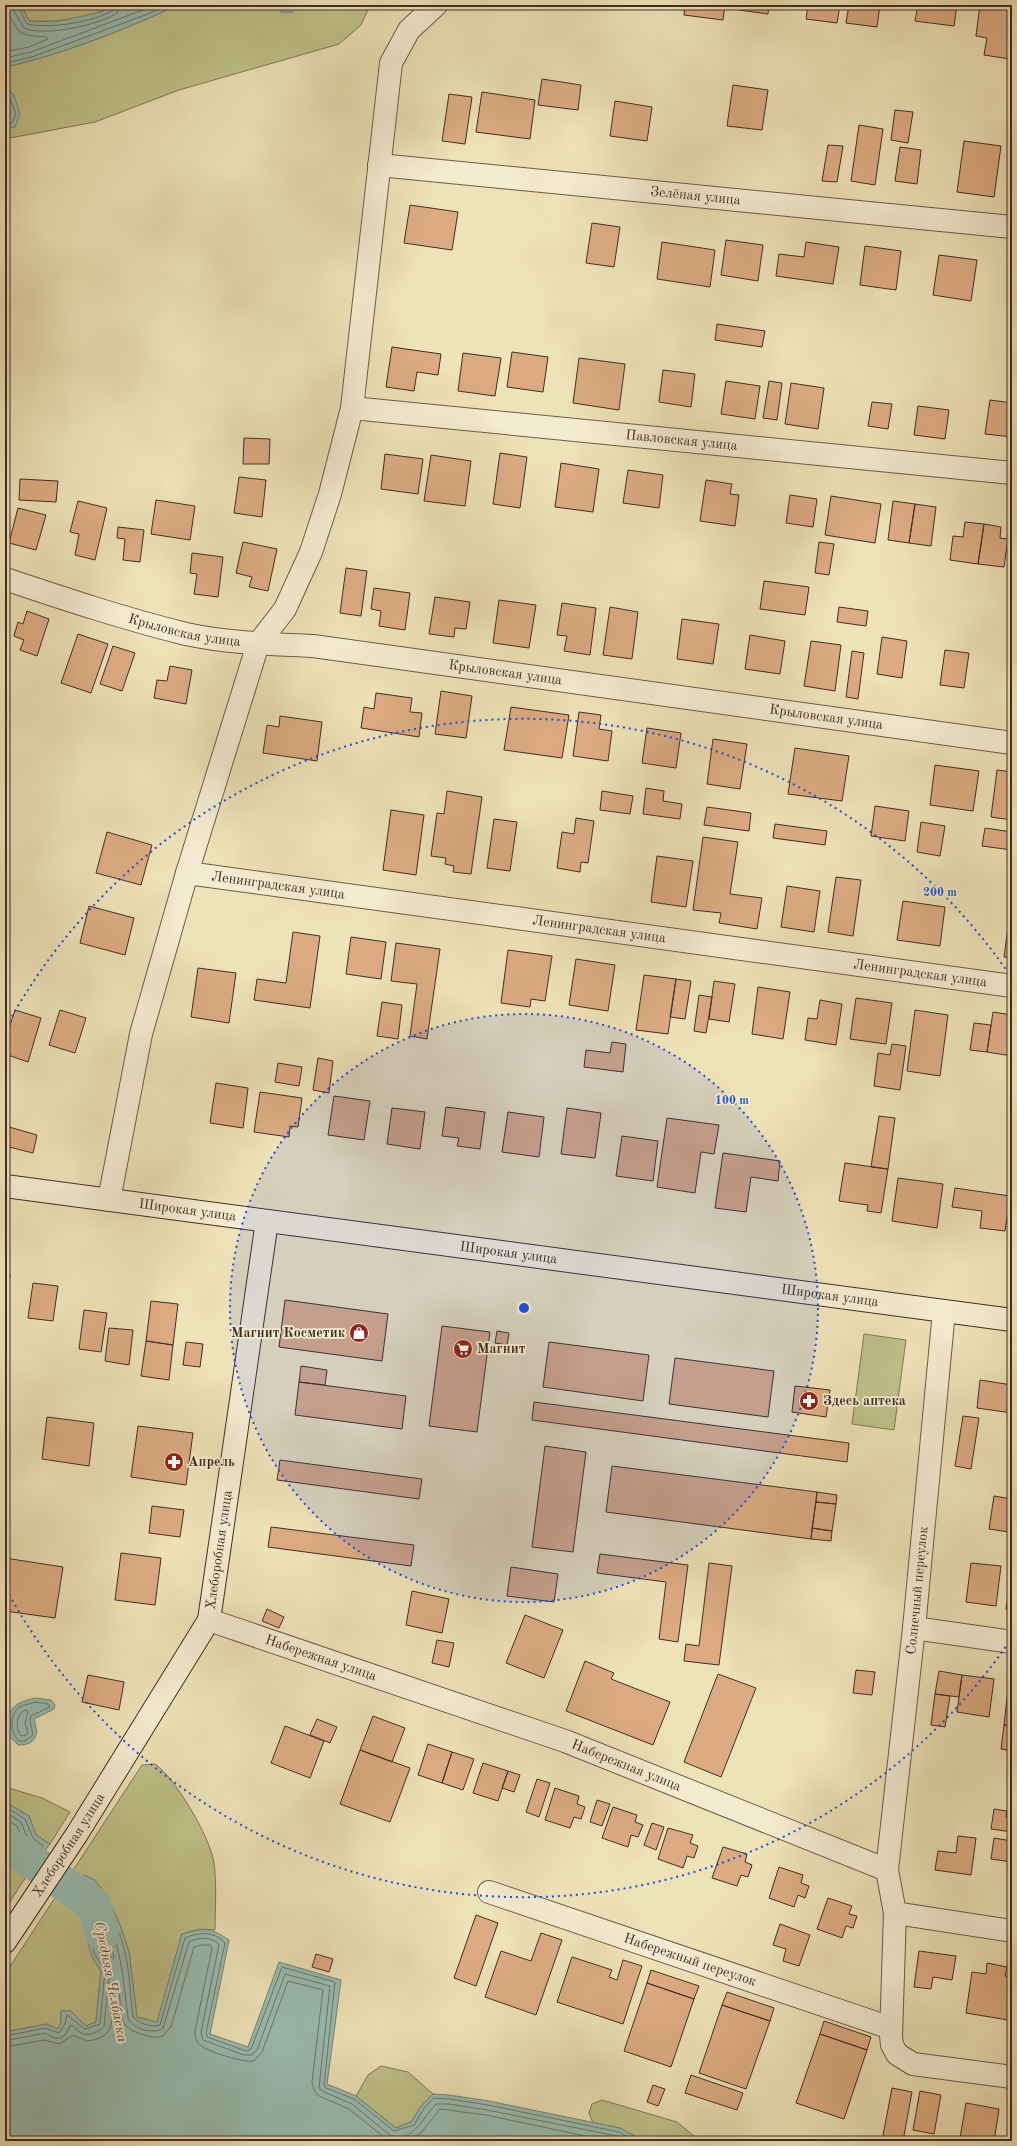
<svg xmlns="http://www.w3.org/2000/svg" width="1017" height="2146" viewBox="0 0 1017 2146" font-family="'Old Standard TT',serif">
<style>
.green{fill:#bfc18a;stroke:#807758}
.water{fill:#99bdb3;stroke:#76837a}
.lines{fill:none;stroke-linecap:round;stroke-linejoin:round}
.shore{stroke:#6e756c;stroke-width:1}
.river{stroke:#99bdb3;stroke-width:35}
.building{fill:#dcab83;stroke:#422d25}
.street-casing{stroke:#6d5a4a;stroke-width:24}
.secondary-casing{stroke:#422d25;stroke-width:24}
.street{stroke:#f4ecd1;stroke-width:22}
.secondary{stroke:#f4ecd1;stroke-width:22}
.ring{fill:none;stroke:#1d4ed8;stroke-width:2;stroke-dasharray:2 4}
.labels{text-anchor:middle;dominant-baseline:central;stroke-width:3.5;stroke-linejoin:round;paint-order:stroke}
.street-label{font-size:14px;fill:#422d25;stroke:#f4ecd1}
.poi-label{font-size:14px;font-weight:bold;fill:#422d25;stroke:#f4ecd1;text-anchor:start}
.water-label{font-size:15px;font-style:italic;fill:#585148;stroke:#f4ecd1}
.centre{fill:#1d4ed8;stroke:#f4ecd1;stroke-width:2}
.ring-label{font-size:12px;text-anchor:middle;font-weight:bold;fill:#1d4ed8;stroke:#f4ecd1;stroke-width:3.5;stroke-linejoin:round;paint-order:stroke}
</style>
<rect width="100%" height="100%" fill="#eee2b8"/>
<filter id="stains"><feTurbulence type="fractalNoise" baseFrequency=".005" numOctaves="4"/><feColorMatrix values="0 0 0 0 .2 0 0 0 0 .09 0 0 0 0 .02 0 0 0 .5 -.17"/></filter>
<radialGradient id="worn" r=".72"><stop offset=".6" stop-color="#630" stop-opacity="0"/><stop offset="1" stop-color="#630" stop-opacity=".3"/></radialGradient>
<!-- green -->
<path class="green" d="M21,5H115C89,19 58,22 29,21Z
M178,5H279L281,12H292L299,5H370L361,25L339,44L179,90L95,122L5,139V127H15L14,96L5,85V67C61,55 126,29 178,5Z
M864,1334L906,1340L894,1430L852,1424Z
M155,1764C176,1779 210,1837 214,1863C217,1885 215,1908 215,1930L199,1929L182,1934L157,2023L137,2017L129,1952L120,1925L107,1896L92,1957L101,1971L96,2022L86,2026L71,2011H61V2022L58,2029L46,2024L5,2032V1974L142,1765Z
M5,1787L42,1798L70,1812L50,1844L36,1835L29,1816L5,1802Z
M5,1862L26,1877L5,1909Z
M381,2066L408,2072L433,2094L422,2105L411,2122L396,2128L356,2096L368,2075Z
M602,2100L677,2122L700,2141H644L620,2128L593,2123L589,2113L592,2104Z"/>
<!-- water -->
<path class="water" d="M5,5H21L29,21L55,22L101,12L115,5H178C126,29 61,55 5,67Z
M279,5H299L292,12H281Z
M5,85L14,96L20,114L15,127H5Z
M35,1698L51,1700L55,1705L54,1709L34,1719L37,1732C34,1743 28,1745 18,1745L9,1736C7,1710 10,1704 35,1698Z
M5,1802L29,1816L36,1835L50,1844L26,1877L5,1862Z
M84,1875L95,1880L107,1896L120,1925L129,1952L137,2017L157,2022L182,1934C205,1928 210,1927 229,1940L210,2034L248,2047L279,1962L341,1980L327,2084L356,2096L396,2128L411,2122L422,2105L433,2094L449,2095L489,2101L620,2128L644,2141H5V2032L46,2024L58,2029L61,2022V2011H71L86,2026L96,2022L101,1971L92,1957L80,1915L79,1882Z"/>
<g class="lines">
<!-- shore -->
<path class="shore" d="M13,5L14,11L24,28C45,37 99,25 117,13L120,5
M18,5L27,24C52,29 93,22 114,10L115,5
M5,52L29,47L48,39L46,37C28,35 21,38 12,20C9,15 7,11 7,5
M5,58L31,52L156,5
M5,63L32,57L148,14L168,5
M5,92L10,98L16,114L12,123H5
M36,1702L48,1704L50,1707L31,1716C28,1724 34,1729 32,1736L25,1741H19C10,1734 9,1713 20,1707C25,1704 31,1704 36,1702Z
M26,1710L28,1712L25,1723L28,1733L26,1735L21,1736C15,1729 16,1713 26,1710Z
M5,1806L25,1819L33,1838L43,1846L25,1870L5,1859
M5,1812L21,1822L28,1840L36,1847L24,1864L5,1854
M5,1819L17,1826L27,1849L22,1855L11,1849L5,1848
M98,1916C104,1921 116,1953 113,1959L105,1950L96,1919Z
M5,2036L45,2028L59,2033L65,2024L67,2015L85,2029L100,2024L105,1970L95,1955L84,1914L83,1883L87,1881C104,1887 121,1934 125,1953C130,1973 130,1996 133,2017C137,2023 153,2028 160,2025L185,1938C198,1932 215,1931 225,1943L206,2033L207,2037L246,2051L251,2049L282,1967L335,1982L324,2085L326,2088L354,2099L394,2131L414,2125L425,2107L434,2098L449,2099L488,2105L619,2132L636,2141
M5,2041L45,2033L54,2038H60L65,2035L71,2025C75,2027 77,2030 81,2033C88,2037 100,2032 104,2026L110,1970L100,1953L89,1914V1892L91,1890C97,1896 101,1905 105,1914C122,1950 123,1979 128,2018C132,2029 155,2035 163,2028L189,1942C199,1937 212,1936 219,1945L201,2032L203,2040L244,2055H251L257,2050L285,1974L330,1986L319,2088L324,2092L352,2104L391,2136C413,2143 424,2116 436,2104H449L487,2110L617,2136L625,2141
M5,2047L44,2040L60,2044L73,2035L87,2041C127,2037 104,2004 116,1988L119,1990C122,2015 116,2027 144,2035C151,2037 156,2038 163,2036L171,2027L194,1947L201,1945H210L212,1948L195,2031C195,2037 196,2042 200,2045C207,2052 245,2063 254,2061L262,2052L288,1981L323,1990L312,2082L314,2090L319,2096L349,2109L389,2141
M403,2141L420,2134L440,2109L486,2115L609,2141"/>
<!-- river -->
<path class="river" d="M5,1846L13,1848L94,1905L102,1933"/>
</g>
<!-- building -->
<path class="building" d="M685,5H725L723,20L684,15Z
M739,5H769L768,14L739,10Z
M808,5H840L837,23L806,19Z
M849,5H880L877,27L846,23Z
M918,5H957L954,26L915,21Z
M980,5H1012L1010,59L984,55L987,38L976,36Z
M542,79L581,85L578,110L538,105Z
M733,85L768,90L762,130L727,126Z
M482,92L535,100L530,139L476,132Z
M449,94L472,97L465,144L442,141Z
M615,101L652,107L647,141L610,136Z
M895,110L913,112L908,143L891,140Z
M859,125L883,129L875,185L851,181Z
M964,141L1001,146L994,197L957,192Z
M828,145L843,146L837,182L822,181Z
M900,147L921,150L917,184L895,181Z
M410,205L458,212L452,250L404,243Z
M592,223L620,227L614,267L586,263Z
M726,240L763,245L758,281L721,275Z
M662,242L715,250L710,287L657,279Z
M806,242L839,247L833,284L776,276L779,254L804,257Z
M865,246L901,251L896,290L860,285Z
M939,255L977,260L971,301L933,295Z
M717,324L765,331L762,347L715,340Z
M392,347L441,354L438,375L417,372L414,391L386,387Z
M512,352L548,357L543,392L507,387Z
M463,353L501,358L495,396L458,391Z
M579,358L625,364L619,410L573,403Z
M663,370L695,374L691,407L659,402Z
M726,381L760,386L755,419L721,414Z
M769,381L782,383L777,420L763,418Z
M791,383L824,388L818,429L785,424Z
M990,400L1012,403V437L985,434Z
M872,402L892,404L888,429L868,426Z
M918,406L949,410L945,439L914,435Z
M244,438L270,439L269,464H243Z
M500,453L527,457L520,508L493,504Z
M385,454L423,459L418,494L381,489Z
M431,455L471,461L465,506L424,501Z
M561,463L599,469L593,512L555,507Z
M628,470L663,475L659,508L623,503Z
M239,477L266,480L262,517L234,513Z
M20,479L58,481L56,502L19,500Z
M706,480L732,484L730,494L739,495L735,526L700,521Z
M790,495L817,499L813,527L786,523Z
M831,496L881,504L875,543L825,535Z
M156,500L195,506L190,540L151,534Z
M78,501L107,508L95,560L75,555L79,534L70,532Z
M893,501L915,504L909,543L888,540Z
M915,504L936,507L931,546L909,543Z
M18,508L46,515L36,550L9,543Z
M965,522L984,524L978,564L950,560L953,536L963,537Z
M984,524L1001,527L1000,538L1008,539L1004,567L978,564Z
M118,527L144,530L140,562L123,560L125,539L117,538Z
M243,542L277,549L268,591L249,587L252,577L236,573Z
M819,542L834,544L829,575L815,573Z
M192,553L223,557L218,597L194,594L197,574L190,573Z
M346,568L367,571L361,616L340,613Z
M764,581L809,587L805,615L760,609Z
M374,588L410,593L405,630L379,626L381,611L371,609Z
M435,597L470,602L466,629L455,628L454,637L429,634Z
M499,600L536,605L529,648L493,643Z
M562,603L596,608L590,655L564,651L567,636L557,635Z
M610,607L638,612L632,659L603,655Z
M839,607L868,611L866,626L837,622Z
M27,611L49,619L37,656L20,650L24,640L14,636L18,622L23,624Z
M682,619L719,624L713,664L677,659Z
M78,634L108,644L91,693L61,683Z
M750,635L785,641L780,674L745,669Z
M882,637L907,641L902,678L877,674Z
M811,641L841,645L835,691L804,686Z
M113,646L135,653L122,691L100,684Z
M945,650L969,653L964,688L940,685Z
M852,651L864,653L858,699L846,697Z
M170,666L192,670L186,704L154,698L157,680L167,681Z
M441,691L472,696L466,738L435,734Z
M376,693L412,698L410,712L422,713L419,737L361,728L364,707L374,709Z
M511,707L569,715L562,758L504,750Z
M579,712L601,715L599,729L612,731L608,761L573,756Z
M280,716L322,722L317,761L263,753L267,725L279,727Z
M647,728L681,733L676,768L642,763Z
M713,739L747,744L740,789L707,784Z
M795,748L849,756L842,801L788,794Z
M935,765L979,771L973,811L930,805Z
M997,770L1012,772V820L991,817Z
M646,788L664,791L663,801L682,804L680,819L643,814Z
M447,791L482,797L471,874L453,872L454,866L445,864L446,858L431,856L437,813L444,814Z
M602,791L633,796L630,814L600,810Z
M875,806L909,811L905,841L871,836Z
M707,807L751,813L749,831L704,825Z
M391,810L424,815L416,875L383,870Z
M576,818L594,821L588,863L581,862L580,872L557,868L562,832L574,834Z
M494,819L517,822L510,871L487,868Z
M921,822L945,826L940,856L917,852Z
M775,824L827,831L825,845L773,838Z
M985,828L1012,832V850L982,846Z
M107,832L152,845L141,885L96,873Z
M703,837L738,842L730,894L762,898L757,929L719,923L721,913L693,910Z
M657,856L693,861L686,907L651,902Z
M836,877L861,880L853,936L828,932Z
M787,886L820,891L814,932L781,927Z
M903,901L945,907L940,946L897,940Z
M89,906L134,918L125,955L80,943Z
M1008,927H1012V958L1004,957Z
M293,932L320,936L310,1008L254,1000L257,979L286,983Z
M351,937L386,942L381,979L346,974Z
M396,943L440,949L427,1039L410,1036L417,984L391,981Z
M508,950L552,956L545,1001L531,999L530,1007L501,1003Z
M576,959L615,965L608,1011L569,1005Z
M198,968L236,973L229,1023L191,1017Z
M644,975L676,979L668,1034L636,1030Z
M676,979L691,981L685,1019L670,1017Z
M714,981L735,984L729,1022L709,1019Z
M758,987L790,992L783,1039L752,1034Z
M699,995L712,997L706,1033L694,1031Z
M856,998L892,1003L886,1044L850,1039Z
M820,1000L842,1004L836,1045L805,1040L808,1018L817,1019Z
M382,1002L402,1005L398,1039L377,1036Z
M15,1010L41,1018L28,1062L5,1054V1040Z
M60,1010L86,1018L75,1053L49,1045Z
M915,1010L948,1015L940,1076L907,1071Z
M993,1012L1012,1015V1056L987,1052Z
M974,1023L991,1025L987,1052L970,1050Z
M612,1042L626,1044L623,1072L584,1067L586,1050L610,1053Z
M892,1044L906,1046L900,1090L874,1086L878,1053L890,1055Z
M318,1058L333,1061L329,1093L313,1090Z
M278,1063L302,1067L299,1086L275,1082Z
M216,1083L248,1088L243,1128L210,1123Z
M260,1092L302,1098L298,1127L290,1126L289,1137L254,1132Z
M334,1096L370,1101L364,1140L328,1135Z
M446,1107L485,1112L480,1149L457,1146L459,1138L442,1136Z
M392,1108L425,1112L420,1149L387,1144Z
M567,1108L601,1113L595,1158L561,1154Z
M508,1112L544,1117L539,1157L502,1152Z
M879,1116L895,1118L888,1169L871,1167Z
M667,1118L719,1125L714,1154L701,1152L695,1193L657,1187Z
M9,1127L37,1135L33,1153L5,1146Z
M622,1136L658,1141L653,1181L616,1176Z
M723,1153L780,1161L778,1181L751,1177L746,1212L715,1208Z
M845,1163L888,1169L881,1213L867,1211L868,1205L839,1201Z
M898,1178L943,1184L937,1228L892,1221Z
M955,1188L1010,1196L1005,1231L980,1228L982,1211L952,1207Z
M5,1275H10L6,1310H5Z
M33,1283L58,1286L53,1321L28,1318Z
M285,1300L388,1314L382,1361L279,1347Z
M151,1301L178,1304L173,1345L146,1341Z
M84,1310L107,1313L101,1352L79,1349Z
M442,1326L490,1332L477,1432L429,1426Z
M109,1328L133,1330L129,1365L105,1361Z
M497,1331L509,1333L507,1345L495,1343Z
M146,1341L173,1345L169,1380L141,1376Z
M186,1342L203,1344L200,1367L183,1365Z
M549,1342L649,1355L643,1401L543,1387Z
M675,1358L774,1371L768,1417L669,1404Z
M301,1366L327,1370L325,1385L299,1382Z
M980,1380L1012,1385V1413L977,1408Z
M299,1382L406,1396L402,1429L295,1415Z
M795,1386L830,1390L826,1417L792,1412Z
M534,1402L849,1443L847,1462L532,1420Z
M963,1416L979,1418L971,1469L955,1466Z
M47,1417L94,1423L89,1466L42,1459Z
M138,1426L193,1433L186,1485L131,1477Z
M545,1446L586,1452L573,1552L532,1547Z
M280,1460L422,1479L419,1499L277,1480Z
M612,1466L817,1492L811,1539L606,1512Z
M817,1492L837,1495L836,1504L816,1502Z
M994,1496L1012,1499L1009,1532L989,1529Z
M816,1502L836,1504L832,1531L812,1528Z
M152,1506L184,1510L180,1537L149,1533Z
M271,1527L414,1545L411,1566L268,1547Z
M812,1528L832,1531L831,1541L811,1539Z
M121,1553L161,1558L155,1605L115,1600Z
M600,1554L688,1565L678,1642L659,1639L666,1582L597,1573Z
M5,1558L63,1567L55,1618L5,1611Z
M709,1563L732,1566L719,1665L684,1661L686,1644L699,1646Z
M971,1563L1001,1566L996,1606L966,1602Z
M511,1567L558,1574L554,1602L507,1596Z
M1011,1580L1012,1581V1610L1006,1609Z
M412,1591L449,1599L442,1633L406,1625Z
M267,1609L284,1617L279,1628L262,1621Z
M525,1615L563,1630L544,1678L506,1663Z
M437,1640L454,1643L449,1667L432,1663Z
M585,1661L614,1673L611,1679L670,1702L653,1745L566,1711Z
M856,1670L875,1672L872,1695L853,1693Z
M939,1671L962,1675L959,1697L935,1694Z
M718,1674L756,1688L721,1777L684,1762Z
M88,1675L124,1682L119,1710L82,1702Z
M962,1675L994,1679L989,1717L957,1712Z
M1009,1680L1012,1681V1726L1004,1725Z
M935,1694L950,1696L945,1727L931,1725Z
M373,1716L405,1728L392,1762L360,1750Z
M317,1719L337,1727L330,1743L310,1735Z
M1004,1725L1012,1726V1751L1001,1749Z
M285,1726L324,1741L310,1778L271,1763Z
M428,1744L452,1752L442,1783L418,1775Z
M360,1750L410,1768L390,1822L340,1804Z
M452,1752L474,1759L463,1790L442,1783Z
M483,1763L508,1771L498,1801L473,1793Z
M508,1771L520,1775L514,1792L502,1788Z
M537,1779L550,1783L539,1817L526,1812Z
M555,1788L579,1796L577,1804L585,1807L581,1819L574,1817L570,1828L545,1820Z
M597,1800L610,1804L602,1826L590,1822Z
M613,1807L637,1815L635,1822L643,1825L638,1837L631,1835L628,1847L602,1838Z
M994,1809L1007,1811L1006,1817L1012,1818V1832L991,1829Z
M652,1823L664,1827L656,1850L644,1845Z
M668,1828L693,1835L690,1843L698,1846L694,1858L687,1856L683,1868L658,1859Z
M958,1836L976,1838L971,1875L935,1870L938,1851L956,1853Z
M994,1838L1012,1841V1862L991,1859Z
M723,1847L747,1854L745,1862L752,1865L748,1877L741,1875L737,1886L712,1878Z
M779,1867L803,1875L801,1883L809,1886L805,1898L798,1895L794,1907L769,1898Z
M828,1898L852,1906L849,1914L857,1916L853,1928L846,1926L842,1938L817,1929Z
M476,1915L498,1923L476,1986L454,1978Z
M780,1924L810,1935L799,1966L783,1961L786,1949L773,1945Z
M541,1933L562,1940L536,2015L485,1997L501,1951L531,1961Z
M919,1951L956,1956L952,1980L933,1977L931,1989L914,1987Z
M316,1954L333,1959L329,1972L312,1967Z
M572,1957L612,1970L609,1977L617,1980L623,1960L642,1966L623,2024L557,2002Z
M987,1963L1007,1967L1005,1976L1012,1977V1996L1008,2020L966,2013L972,1972L986,1974Z
M651,1970L699,1986L694,1999L647,1983Z
M647,1983L694,1999L671,2067L624,2051Z
M727,1992L774,2008L770,2021L722,2005Z
M722,2005L770,2021L746,2089L699,2073Z
M824,2021L871,2037L867,2050L820,2034Z
M820,2034L867,2050L844,2119L796,2103Z
M691,2075L743,2093L737,2110L685,2093Z
M653,2085L665,2089L658,2106L647,2102Z
M892,2088L912,2092L903,2141H882Z
M920,2091L941,2095L934,2134L913,2130Z
M966,2103L999,2109L994,2141L960,2138Z"/>
<g class="lines">
<!-- street casing -->
<g class="street-casing">
<g id="street">
<path id="s1" d="M379,165L1012,227"/>
<path id="s2" d="M352,408L1012,473"/>
<path id="s3" d="M5,579C65,599 125,619 186,634C227,643 271,644 313,646L1012,743"/>
<path id="s4" d="M187,873L1012,986"/>
<path d="M109,1200L141,1034L187,873L258,644L285,609L311,552L330,494L352,408L391,63L409,30L436,5"/>
<path id="s5" d="M209,1620L565,1741L887,1870L895,1913L1012,1931"/>
<path d="M914,1628L1012,1642"/>
<path id="s6" d="M887,1870L914,1628L944,1311"/>
<path id="s7" d="M489,1892L891,2028"/>
<path d="M895,1913L891,2036L892,2045L897,2054L913,2064L1012,2077"/>
</g>
</g>
<!-- secondary casing -->
<g class="secondary-casing">
<g id="secondary">
<path id="s8" d="M5,1186L1012,1320"/>
<path id="s9" d="M5,1942L77,1834L209,1620L267,1221"/>
</g>
</g>
<!-- street -->
<use href="#street" class="street"/>
<!-- secondary -->
<use href="#secondary" class="secondary"/>
</g>
<!-- distance rings -->
<circle cx="524" cy="1308" r="294" fill="#1d4ed8" fill-opacity=".12"/>
<g class="ring">
<circle cx="524" cy="1308" r="294"/>
<path d="M1009 1642A589 589 0 0 1 6 1589M6 1027A589 589 0 0 1 1009 974"/>
</g>
<!-- icons -->
<defs>
<g id="shop-disc" transform="scale(1)"><circle r="9.5" fill="#8f2418" stroke="#f4ecd1"/><path d="M-5-2.5h2.3a2.7 3.5 0 0 1 5.4 0H5L5.5 6h-11ZM-1.5-2.5h3a1.5 2.3 0 0 0-3 0Z" fill="#fff"/></g>
<g id="supermarket-disc" transform="scale(1)"><circle r="9.5" fill="#8f2418" stroke="#f4ecd1"/><path d="M-6-5.5h2.5l.6 2H6L4.5 2H-2.5L-4.4-4H-6ZM-1.5 3.2a1.3 1.3 0 1 0 .1 0ZM3 3.2a1.3 1.3 0 1 0 .1 0Z" fill="#fff"/></g>
<g id="pharmacy-disc" transform="scale(1)"><circle r="9.5" fill="#8f2418" stroke="#f4ecd1"/><path d="M-2-6h4v4h4v4h-4v4h-4v-4h-4v-4h4Z" fill="#fff"/></g>
</defs>
<g fill-rule="evenodd">
<use href="#shop-disc" x="359" y="1333"/>
<use href="#supermarket-disc" x="463" y="1349"/>
<use href="#pharmacy-disc" x="809" y="1401"/>
<use href="#pharmacy-disc" x="174" y="1462"/>
</g>
<g class="labels">
<!-- street labels -->
<g class="street-label">
<text stroke="none"><textPath href="#s1" startOffset="318">Зелёная улица</textPath></text>
<text stroke="none"><textPath href="#s2" startOffset="331">Павловская улица</textPath></text>
<text stroke="none"><textPath href="#s3" startOffset="187">Крыловская улица</textPath></text>
<text stroke="none"><textPath href="#s3" startOffset="511">Крыловская улица</textPath></text>
<text stroke="none"><textPath href="#s3" startOffset="835">Крыловская улица</textPath></text>
<text stroke="none"><textPath href="#s4" startOffset="92">Ленинградская улица</textPath></text>
<text stroke="none"><textPath href="#s4" startOffset="416">Ленинградская улица</textPath></text>
<text stroke="none"><textPath href="#s4" startOffset="740">Ленинградская улица</textPath></text>
<text stroke="none"><textPath href="#s8" startOffset="184">Широкая улица</textPath></text>
<text stroke="none"><textPath href="#s8" startOffset="508">Широкая улица</textPath></text>
<text stroke="none"><textPath href="#s8" startOffset="832">Широкая улица</textPath></text>
<text stroke="none"><textPath href="#s9" startOffset="452">Хлеборобная улица</textPath></text>
<text stroke="none"><textPath href="#s6" startOffset="281">Солнечный переулок</textPath></text>
<text stroke="none"><textPath href="#s5" startOffset="118">Набережная улица</textPath></text>
<text stroke="none"><textPath href="#s5" startOffset="442">Набережная улица</textPath></text>
<text stroke="none"><textPath href="#s9" startOffset="116">Хлеборобная улица</textPath></text>
<text stroke="none"><textPath href="#s7" startOffset="212">Набережный переулок</textPath></text>
</g>
<!-- poi labels -->
<g class="poi-label">
<text x="345" y="1333" text-anchor="end">Магнит Косметик</text>
<text x="477" y="1349">Магнит</text>
<text x="823" y="1401">Здесь аптека</text>
<text x="188" y="1462">Апрель</text>
</g>
<!-- water labels -->
<g class="water-label">
<text transform="translate(110 1982) rotate(79)">Средняя Челбаска</text>
</g>
</g>
<circle cx="524" cy="1308" r="6" class="centre"/>
<g class="ring-label">
<text x="940" y="896">200 m</text>
<text x="732" y="1104">100 m</text>
</g>
<!-- margin -->
<rect width="1017" height="2146" fill="none" stroke="#eee2b8" stroke-width="20"/>
<rect x="6" y="6" width="1005" height="2134" fill="none" stroke="#422d25" stroke-width="2"/>
<rect x="10" y="10" width="997" height="2126" fill="none" stroke="#422d25"/>
<rect width="100%" height="100%" filter="url(#stains)"/>
<rect width="100%" height="100%" fill="url(#worn)"/>
</svg>
